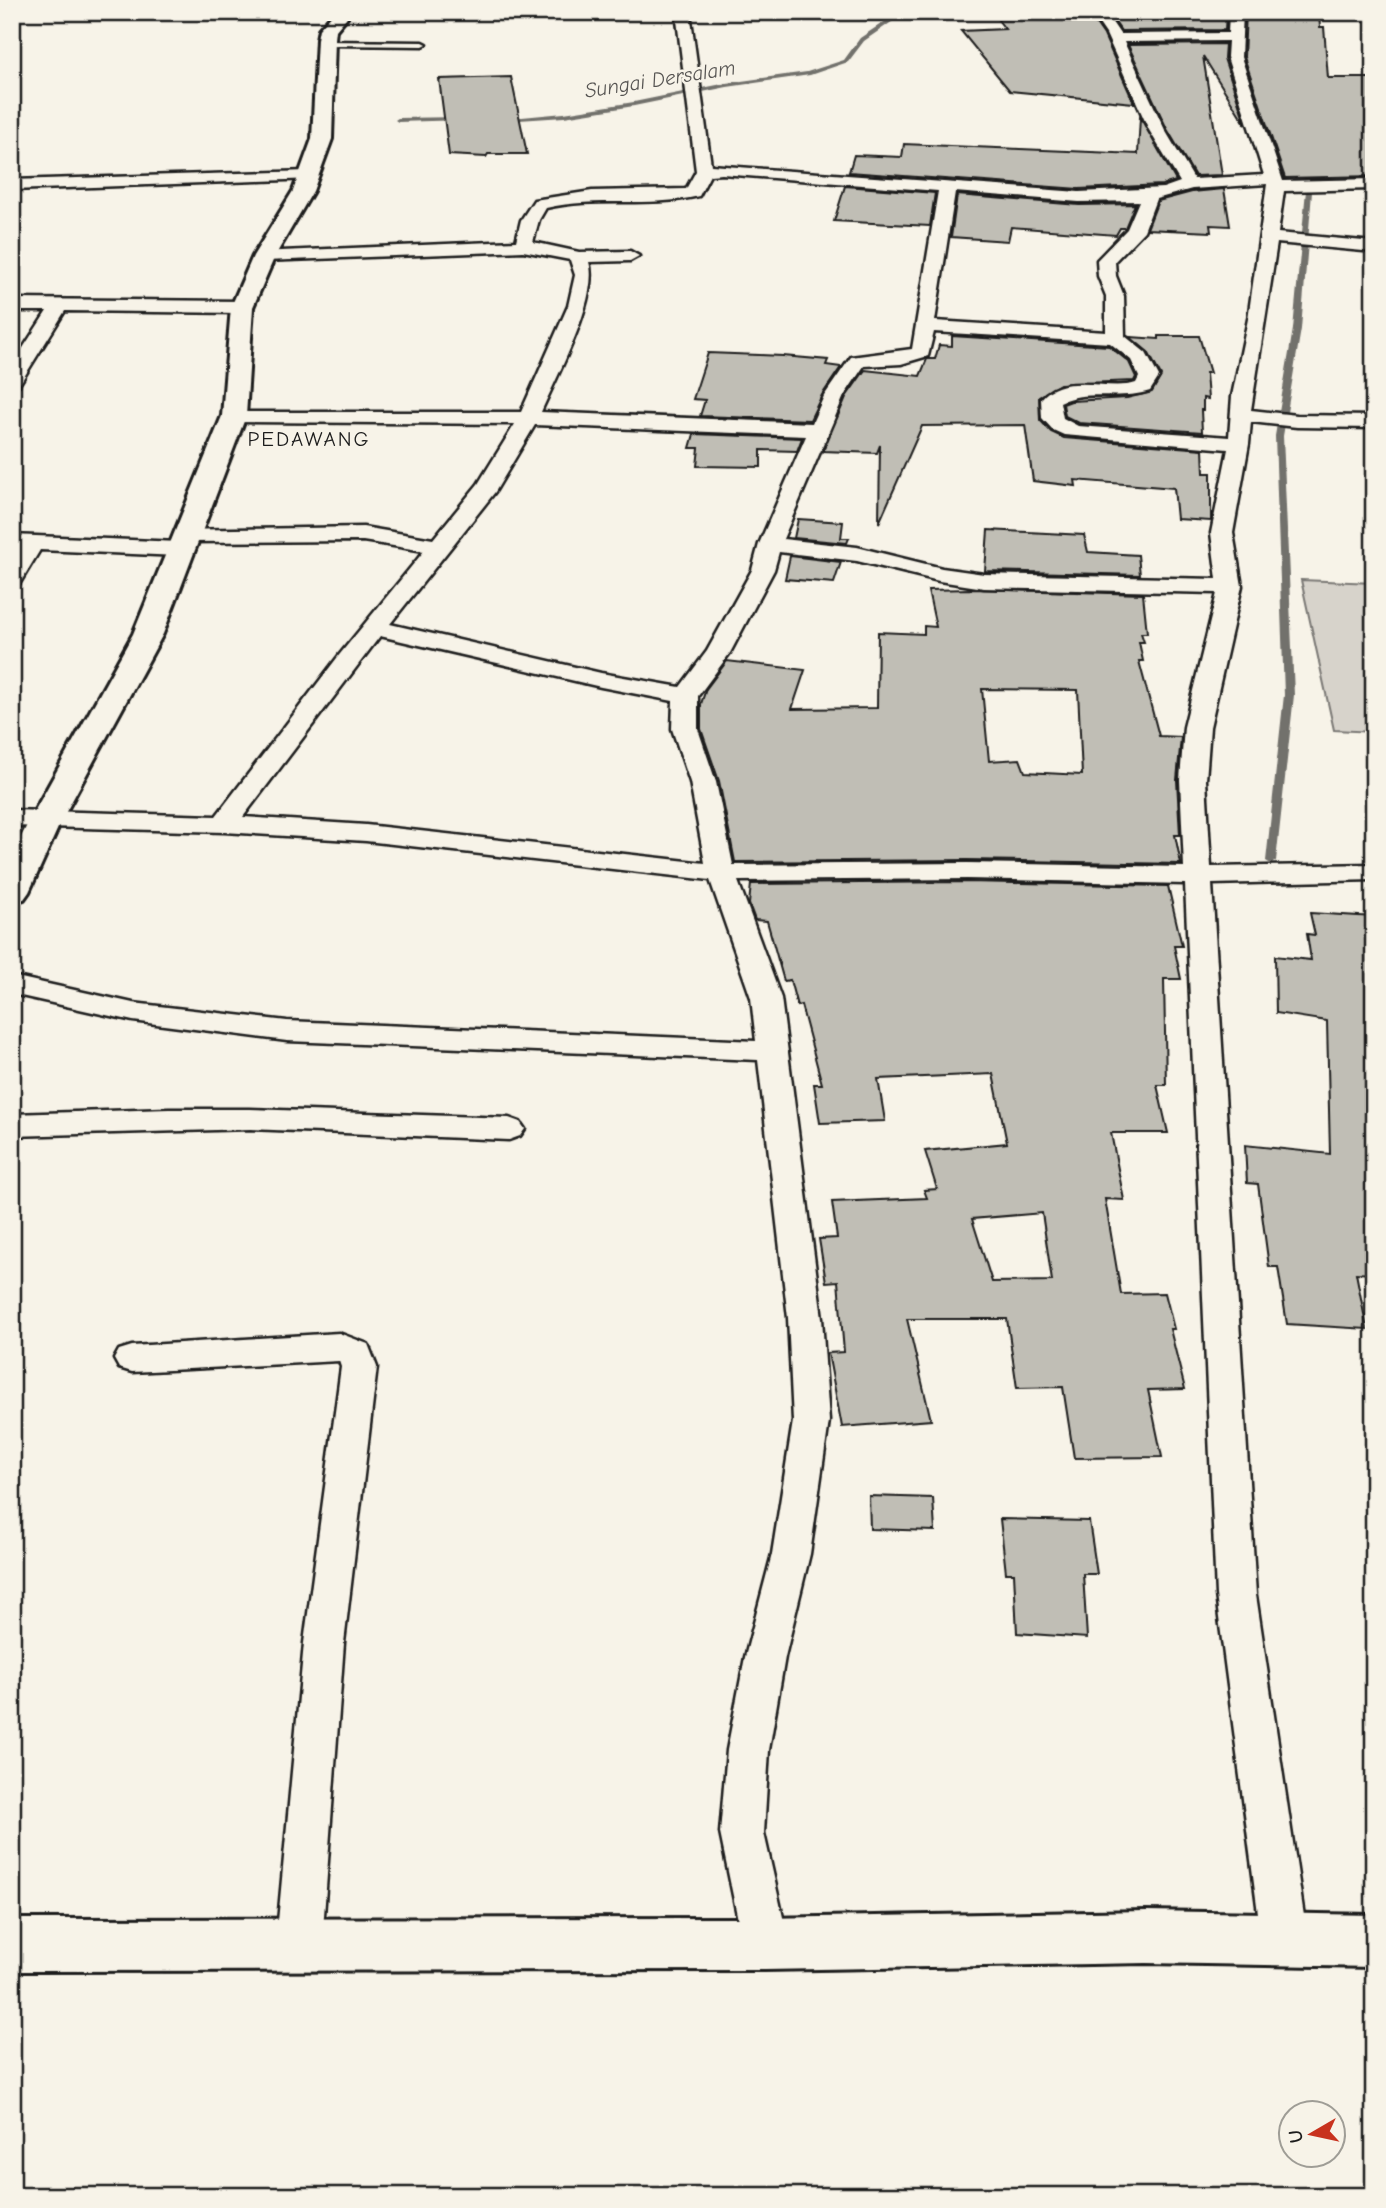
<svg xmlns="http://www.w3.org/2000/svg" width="1386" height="2208" viewBox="0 0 1386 2208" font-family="'Comic Neue',sans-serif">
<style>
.green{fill:#d7d3cb;stroke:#7a7874;stroke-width:2}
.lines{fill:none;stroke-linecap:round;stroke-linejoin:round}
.stream{fill:#72716c;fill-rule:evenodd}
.building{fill:#c0beb5;stroke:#1c1c1c;stroke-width:2;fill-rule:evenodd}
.lane-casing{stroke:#1c1c1c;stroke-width:5}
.street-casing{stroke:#1c1c1c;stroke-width:5}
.secondary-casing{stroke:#1c1c1c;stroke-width:6}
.lane{fill:#f7f3e8;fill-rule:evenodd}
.street{fill:#f7f3e8;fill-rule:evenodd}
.secondary{fill:#f7f3e8;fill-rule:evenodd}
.labels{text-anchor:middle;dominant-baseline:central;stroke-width:5;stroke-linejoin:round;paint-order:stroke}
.far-water-label{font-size:21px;font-style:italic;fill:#565452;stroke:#f7f3e8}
.far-quarter-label{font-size:21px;letter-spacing:2px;fill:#1c1c1c;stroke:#f7f3e8}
</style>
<rect width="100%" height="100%" fill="#f7f3e8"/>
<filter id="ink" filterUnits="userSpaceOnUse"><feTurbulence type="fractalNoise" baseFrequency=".0143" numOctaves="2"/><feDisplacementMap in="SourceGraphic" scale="14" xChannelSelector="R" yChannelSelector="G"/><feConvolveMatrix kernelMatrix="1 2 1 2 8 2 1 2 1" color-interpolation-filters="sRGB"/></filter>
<g filter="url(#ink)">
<!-- green -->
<path class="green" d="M1301,580L1374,583V732L1334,730Z"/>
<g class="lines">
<!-- stream -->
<path class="stream" d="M899,12H906L864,41L848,62L810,75L727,87L634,106L564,117L504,121L501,119L564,113L634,102L727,83L807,72L844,60L860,38Z
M461,117L463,120L398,122L395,120L398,118Z
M1324,187L1326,188V190L1312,192L1301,329L1283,436L1294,695L1276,861L1271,864L1266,861L1284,695L1275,436L1293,329L1306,190Z"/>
</g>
<!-- building -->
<path class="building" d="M992,12H1082L1090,15L1104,35L1134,103L1010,91L961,31L1005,29Z
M1177,12H1226L1225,30L1121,31L1110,15Z
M1246,12L1319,15L1320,27H1324L1328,78H1374V176L1285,178L1244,57Z
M1225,44L1224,58L1246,125L1203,56L1222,175L1195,176L1167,129L1128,45Z
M511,77L527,154H488L486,157L449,155L439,79Z
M1140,117L1176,181L1162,185L1079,189L849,172L854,155L902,157L904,144L1138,154Z
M845,186L935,193L930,226L834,221Z
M1224,189L1230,226L1210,225L1211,232L1147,229L1158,201L1192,192Z
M957,195L1079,205L1135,204L1125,228H1120L1116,235L1011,227L1008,241L951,237Z
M952,336L1109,346L1129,362L1136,377L1134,381L1060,384L1039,397L1040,420L1051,432L1064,438L1203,449L1204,473H1211V521L1177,519L1174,488L1075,480L1076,486L1033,481L1025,425L922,426L879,523L880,445L877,453L823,451L846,397L865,370L920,376L927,359H935L939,345L952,346Z
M1159,336H1199L1210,373H1206L1208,399L1203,398V410H1201L1202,432L1079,423L1065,416L1063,404L1071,401L1127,398L1152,392L1161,376L1148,352L1130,337L1159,339Z
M708,353L783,356L828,360L826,365L841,367L822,395L810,420L700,416L705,400L693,399Z
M694,434L802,438L797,451L761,450V467L697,466L699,448H690Z
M798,519L843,522L841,538H849L847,543L794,538Z
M988,530L1084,535L1088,552L1138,555L1140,575L985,571Z
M790,556L841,562L834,583L785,579Z
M973,589L1143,594L1147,633H1141L1144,642H1139L1143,661H1139L1159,736L1181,737L1177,780L1180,835H1175L1181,864L967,860L735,862L719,781L701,729V704L706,689L727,661L805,670L792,709L877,708L878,632L924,634V626L936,627L928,590ZM982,689L1078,690L1082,775L1025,772L1020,759L989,761Z
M967,882L1168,886L1182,946H1174L1181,979H1164L1166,1085H1157L1168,1133H1111L1124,1200L1105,1199L1121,1294L1165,1293L1174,1329H1170L1185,1389L1148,1390L1162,1457L1074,1458L1063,1387L1017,1388L1007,1319H907L931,1420L842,1427L828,1353L844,1352L838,1281L826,1282L819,1239L837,1238L832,1202L927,1198L924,1190L937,1189L925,1151L1007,1143L993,1074L878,1079L885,1121L820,1123L814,1084H822L801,1005L797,1006L790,980L784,981L767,921L755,920L749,904L751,884ZM1042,1213L1052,1281L992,1282L972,1219Z
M1310,913L1374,917V1274L1356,1273L1367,1329L1287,1324L1278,1267H1269L1258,1184L1247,1183L1245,1145L1330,1154L1327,1021L1276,1013L1275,956L1311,960L1307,934L1315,935Z
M869,1496L933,1498L935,1531L870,1529Z
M1000,1519L1089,1521L1097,1574H1083L1087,1638L1017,1633L1014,1573H1006Z"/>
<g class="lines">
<!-- lane casing -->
<g class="lane-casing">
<path id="lane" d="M323,41L423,42L427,44L423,46L326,45Z"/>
</g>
<!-- street casing -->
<g class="street-casing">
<path id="street" d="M676,12H690L711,165L1079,192L1163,188L1180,182L1149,130L1106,34L1091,12H1105L1120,34L1228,33L1229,12H1243L1241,57L1283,181L1374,179V189L1284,191L1278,233L1374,242V252L1277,243L1251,410L1297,415L1374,416V428L1297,427L1251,422L1249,444L1233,533L1242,586L1210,727L1206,780L1211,867L1374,864V880L1212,884L1256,1595L1307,1936L1300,1951L1284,1957L1268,1951L1261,1936L1216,1595L1185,884L967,879L738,881L781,998L822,1318L829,1421L810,1554L785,1657L769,1750L764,1833L789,1944L782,1959L766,1965L750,1959L743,1944L720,1833L727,1750L745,1657L772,1554L793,1421L788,1318L758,1060L287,1041L133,1021L12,994V976L133,1003L287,1021L756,1041L751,998L710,880L366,841L224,832L12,826V810L216,816L340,654L424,551L363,541L185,542L177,540L174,535L177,530L363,527L433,539L478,484L515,424L234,422L227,420L224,416L227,412H521L568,306L575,275L570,260L523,251L264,261L255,256L258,252L516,241L521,220L534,200L592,191L686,189L696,171ZM1228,41L1227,57L1264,175L1194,179L1165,130L1124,42ZM722,174L938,191L912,349L851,357L824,396L812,423L541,412C556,378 600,296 589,262L630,261L639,256L630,251L579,252L533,242L539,220L546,208C597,196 649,208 699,196L710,175ZM1267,184L1248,319L1232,396L1229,437L1078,426L1063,418L1060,402C1088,389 1119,401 1150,391L1159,377L1146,353L1125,336L1124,296L1116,276L1115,261L1144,231L1156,199L1192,189ZM955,192L1079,202L1139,201L1127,229L1097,260L1098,276L1106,296V332L935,321ZM934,332L1110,343L1131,360L1139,377L1136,383C1107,392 1063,371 1041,399L1042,418L1053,430L1064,435L1228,449L1211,533L1217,579L984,574L942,568L857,547L783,539L844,396L864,366L901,364L928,356ZM535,425L806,436L759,544L752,570L707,651L680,687L601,673L390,624L495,492ZM779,552L857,561L939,581L984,588L1217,593L1184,727L1180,780L1184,867L967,863L733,865L716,782L698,729V696L730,653L774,570ZM380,636L601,687L673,701L672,729L690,782L705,863L366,825L243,817Z
M308,171L316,176L314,179L12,190V180Z
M12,299L242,301L251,307L242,313L65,311L19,385L12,387V365L47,311H12Z
M12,535L179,542L187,544L190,549L187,554L179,556L40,550L20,583L12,585V559L18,549H12Z
M169,1109H250L509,1118L520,1122L525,1129L520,1136L509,1140L250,1129L12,1136V1114Z
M339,1333L368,1344L377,1367L344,1643L322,1943L315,1958L299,1964L283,1958L276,1943L304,1643L341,1367L339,1361L132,1372L119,1368L114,1359L119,1350L132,1346Z"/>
</g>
<!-- secondary casing -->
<g class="secondary-casing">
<path id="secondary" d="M334,12H351L336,30L335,39L332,139L313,191L275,256L253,307L246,416L163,634L62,819L29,892L24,899L12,902V855L30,819L133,634L222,416L231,307L253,256L293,191L312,139L317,39L319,29Z
M1146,1911L1374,1915V1967L1146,1963L765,1970L12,1971V1919L765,1918Z"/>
</g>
<!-- lane -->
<use href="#lane" class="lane"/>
<!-- street -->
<use href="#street" class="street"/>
<!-- secondary -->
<use href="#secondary" class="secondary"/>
</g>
</g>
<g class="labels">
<!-- far-water labels -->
<g class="far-water-label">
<text transform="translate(660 79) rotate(-9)">Sungai Dersalam</text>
</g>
<!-- far-quarter labels -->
<g class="far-quarter-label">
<text x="309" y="439">PEDAWANG</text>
</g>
</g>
<!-- margin -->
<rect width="1386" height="2208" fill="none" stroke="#f7f3e8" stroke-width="42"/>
<rect x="21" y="21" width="1344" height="2166" fill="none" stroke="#1c1c1c" stroke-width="2.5" filter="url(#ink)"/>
<!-- north arrow -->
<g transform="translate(1312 2134) rotate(261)"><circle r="33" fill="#f7f3e8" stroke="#9f9d96" stroke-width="2"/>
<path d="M0-5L12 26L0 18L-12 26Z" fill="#c8321e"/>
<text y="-10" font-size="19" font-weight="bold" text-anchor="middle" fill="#1c1c1c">U</text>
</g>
</svg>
